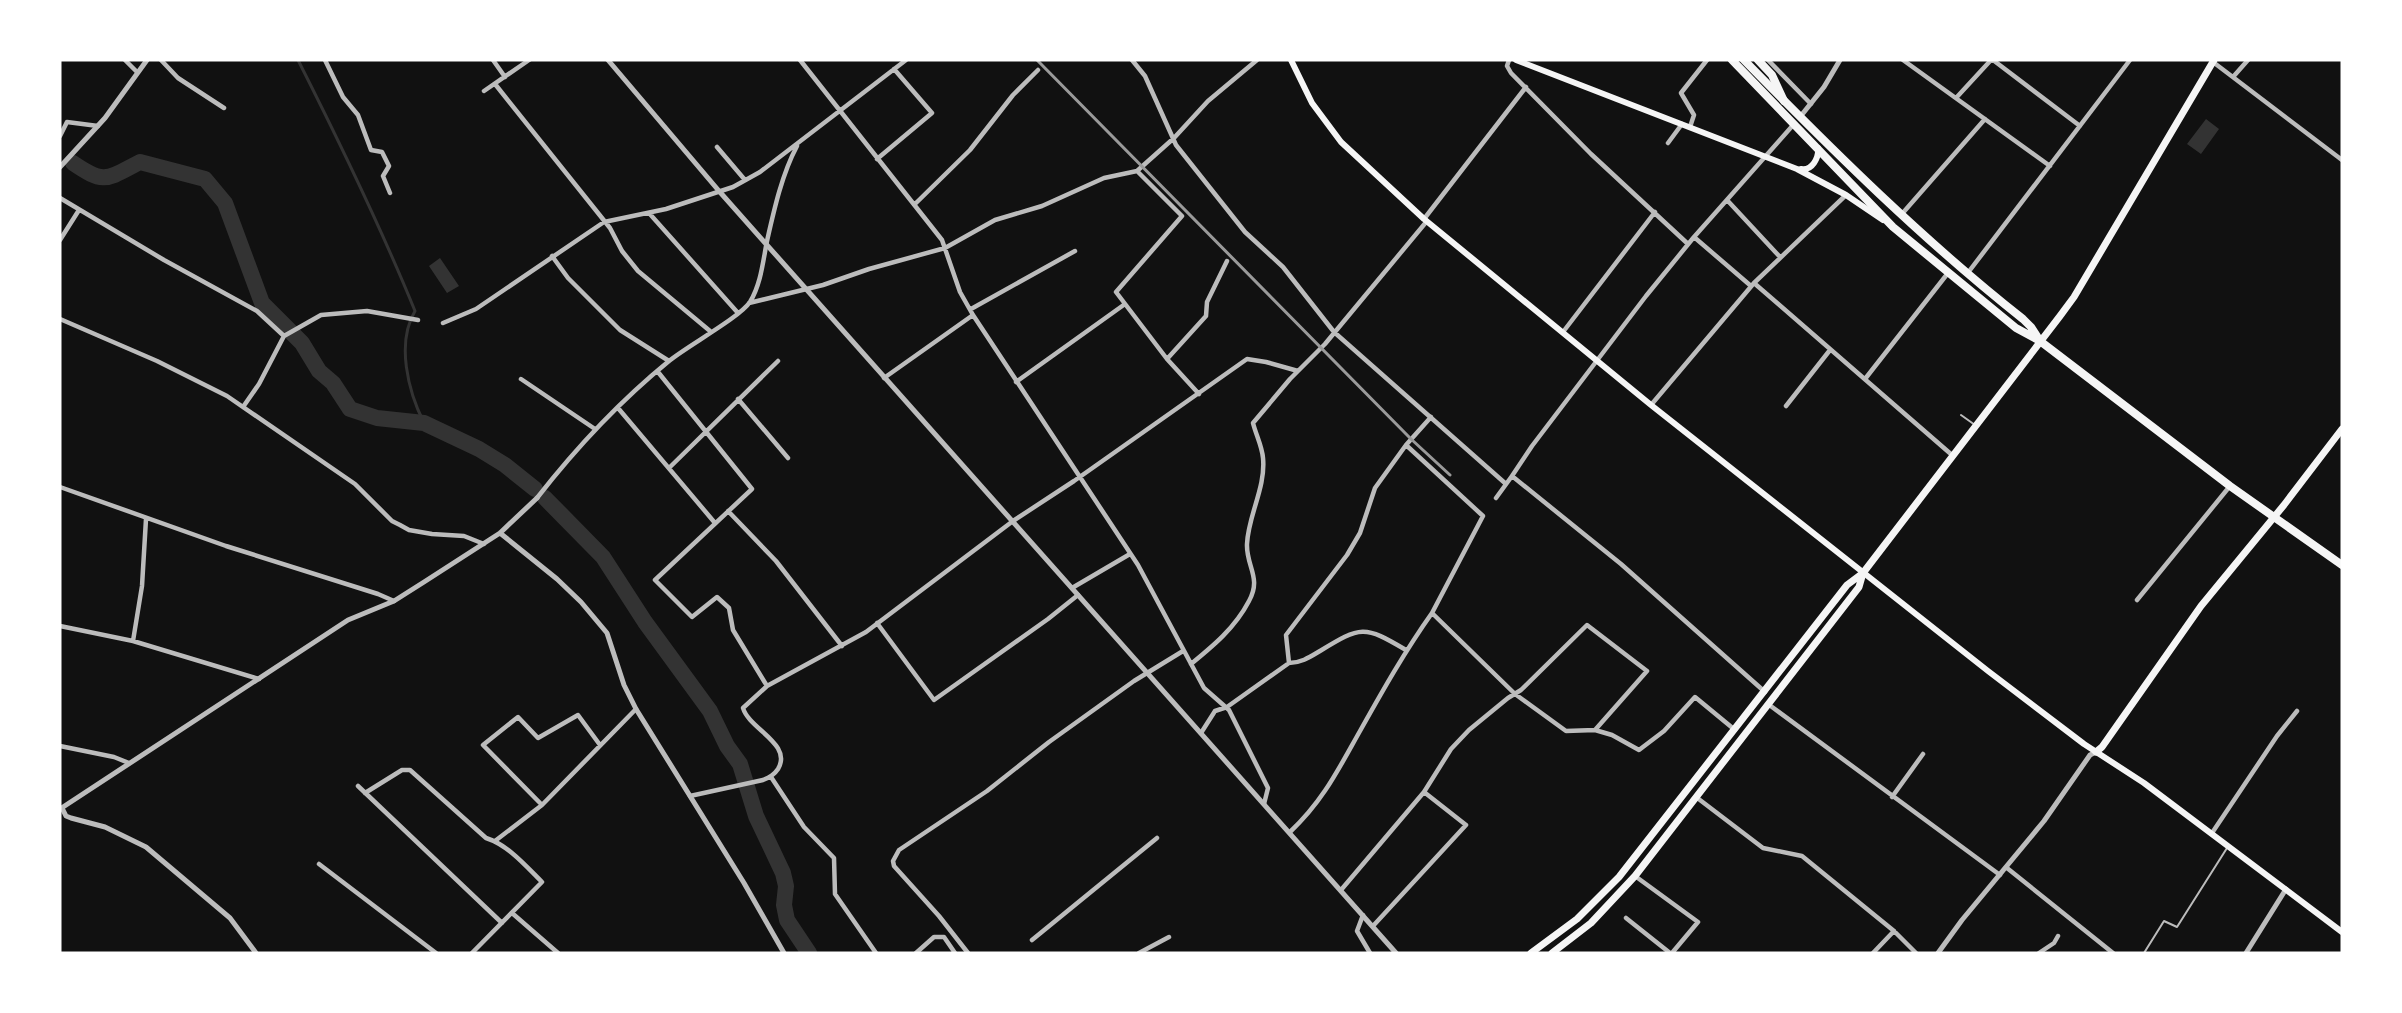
<svg xmlns="http://www.w3.org/2000/svg" width="2402" height="1013" viewBox="0 0 2402 1013" font-family="Commissioner,sans-serif">
<style>
.water{fill:#333}
.lines{fill:none;stroke-linecap:round;stroke-linejoin:round}
.stream{stroke:#333;stroke-width:3}
.river{stroke:#333;stroke-width:16}
.service{stroke:#bcbcbc;stroke-width:2}
.minor{stroke:#bcbcbc;stroke-width:4.5}
.tertiary{stroke:#bcbcbc;stroke-width:5}
.secondary{stroke:#f5f5f5;stroke-width:6}
.primary{stroke:#f5f5f5;stroke-width:7}
.trunk{stroke:#f5f5f5;stroke-width:8}
.motorway{stroke:#f5f5f5;stroke-width:8}
.rail{stroke:#9a9a9a;stroke-width:3}
</style>
<rect width="100%" height="100%" fill="#111"/>
<!-- water -->
<path class="water" d="M2206,119L2219,129L2201,154L2187,144Z
M440,258L459,286L447,293L429,266Z"/>
<g class="lines">
<!-- stream -->
<path class="stream" d="M298,60C340,143 380,225 415,311C396,343 408,391 424,423"/>
<!-- river -->
<path class="river" d="M73,163C105,185 107,179 140,162L205,179L225,203L262,303L302,343L319,371L333,383L350,409L377,418L424,423L479,449L505,465L535,489
M545,498L603,557L645,622L710,711L727,746L740,764L756,816L783,873L786,886L784,905L787,920L809,953"/>
<!-- service -->
<path class="service" d="M1961,415L1975,425
M2144,953L2164,921L2177,927L2227,848"/>
<!-- minor -->
<path class="minor" d="M125,60L137,72
M161,60L178,78L224,108
M325,60L343,97L358,115L371,150L382,152L389,166L383,176L390,193
M493,60L505,77
M800,60L942,240L960,292L973,315L1138,565L1204,688L1229,710L1268,788L1264,804
M1132,60L1145,76L1176,145L1245,232L1283,267L1334,332L1506,484
M1509,60L1507,66L1511,73L1591,154L1688,244
M1768,60L1811,104
M1903,60L2050,166
M1993,60L2080,126
M2213,62L2342,160
M2233,77L2248,60
M495,84L610,228L622,251L638,271L710,331
M484,91L529,60
M1956,98L1991,60
M1690,127L1694,115L1681,93L1707,60
M60,136L67,122L98,126
M1668,143L1682,124
M717,147L745,180
M877,159L932,113L894,69
M1137,171L1182,216L1116,292L1167,359L1199,394
M60,198L164,260L257,311L284,336
M1727,200L1780,257
M915,204L970,150L1013,95L1038,70
M649,213L738,313
M1901,215L1985,119
M1424,219L1526,87
M1694,237L1751,286
M60,240L79,210
M552,256L568,278L620,330L669,361
M1967,274L2130,60
M1754,283L1952,455
M749,303L823,285L869,269L945,248L995,220L1042,206L1104,178L1137,171L1174,138L1208,101L1257,60
M971,309L1075,251
M60,319L157,361L227,396L355,484L392,521L400,525L409,530L432,534L464,536L484,544
M443,323L476,309L604,222L666,209L733,187L760,172L906,60
M1563,332L1655,212
M1167,359L1206,316L1207,302L1227,261
M658,372L752,489L655,580L692,617L717,597L729,608L733,630L767,686
M884,378L973,315
M521,379L595,429
M1865,379L1948,273
M1016,382L1125,304
M738,399L788,458
M1651,405L1754,283L1846,195
M1786,406L1830,350
M243,407L259,384L284,336L321,315L367,311L418,320
M618,408L715,523
M1406,445L1483,516L1432,613
M669,468L778,361
M1512,476L1532,446L1646,296L1694,237L1794,124
M60,487L226,546L378,594L394,601
M537,498C576,448 620,401 669,361C687,346 739,318 750,302C761,284 763,261 767,241C774,210 782,174 797,146
M1496,498L1512,476L1621,564L1765,692
M728,511L776,561L842,646
M1072,588L1130,554
M2137,600L2230,486
M877,623L934,700L1048,619L1078,595
M60,626L133,641L259,679
M133,641L142,586L146,519
M1406,650C1364,625 1361,626 1320,651C1310,657 1301,663 1289,663L1286,635L1347,555L1360,533L1375,488L1406,445L1431,417
M1191,664C1213,646 1235,628 1249,601C1262,578 1246,566 1247,544C1248,516 1266,487 1263,458C1262,446 1256,435 1253,423L1290,379L1325,344L1427,221
M1768,704L2000,875
M1595,730L1612,735L1639,750L1664,731L1695,697L1735,730
M1201,733L1215,711L1227,707L1289,663
M60,746L114,757L129,763
M771,777L804,827L834,858L835,894L876,953
M358,786L502,923
M365,793L402,770H410L486,838C508,845 525,865 542,882L472,953
M690,796L763,780C770,777 774,775 778,769C793,744 749,729 743,708L767,686L866,632L1013,521L1074,481L1247,359L1266,362L1298,371
M1696,797L1763,848L1802,856L1894,931L1916,953
M1892,797L1923,754
M542,805L483,745L518,717L538,738L578,715L600,745
M1290,832C1323,801 1338,770 1360,731C1383,690 1405,651 1432,613L1515,694L1566,731L1595,730L1647,671L1587,625L1521,690L1508,698L1469,730L1451,749L1424,792L1341,890
M2212,833L2277,736L2297,711
M495,841L542,805L636,709
M319,864L436,953
M2007,868L2113,953
M1635,876L1698,922L1672,953
M512,913L558,953
M1363,915L1357,931L1370,953
M1626,918L1670,953
M1373,926L1466,825L1424,792
M1032,940L1157,838
M916,953L934,937H944L955,953
M968,953L939,916L894,866L893,861L899,850L987,791L1049,742L1134,681L1183,651
M1139,953L1169,937
M1873,953L1894,931
M2039,953L2054,943L2058,936"/>
<!-- tertiary -->
<path class="tertiary" d="M608,60L719,191L1396,953
M1800,117L1824,87L1840,60
M60,167L105,118L147,60
M500,533L557,579L581,602L607,633L624,685L636,709L744,883L784,953
M62,808L66,816L71,818L105,827L146,847L230,918L256,953
M60,809L348,620L394,601L424,582L500,533L537,498
M1938,953L1962,920L2044,821L2090,755L2096,752
M2246,953L2286,889"/>
<!-- secondary -->
<path class="secondary" d="M1291,60L1312,103L1341,142L1424,219L1651,405L1988,671L2084,744L2144,783L2342,932
M1516,60L1797,169L1846,195L1883,220
M1801,169C1812,171 1819,158 1818,148"/>
<!-- primary -->
<path class="primary" d="M2096,752L2102,747L2201,606L2284,505L2342,429
M1531,953L1577,919L1619,877L1847,585L1863,573L2060,316L2074,297L2214,60
M1552,953L1591,923L1635,876L1859,587L1863,573"/>
<!-- trunk -->
<path class="trunk" d="M1732,60L1893,227L2016,328L2040,341L2230,486L2342,565
M1744,60C1833,151 1923,240 2023,319L2031,327L2040,341"/>
<!-- motorway -->
<path class="motorway" d="M1758,60L1772,75L1784,101"/>
<!-- rail -->
<path class="rail" d="M1037,60L1411,439L1450,475"/>
</g>
<!-- border -->
<rect width="2402" height="1013" fill="none" stroke="#ffffff" stroke-width="123"/>
</svg>
